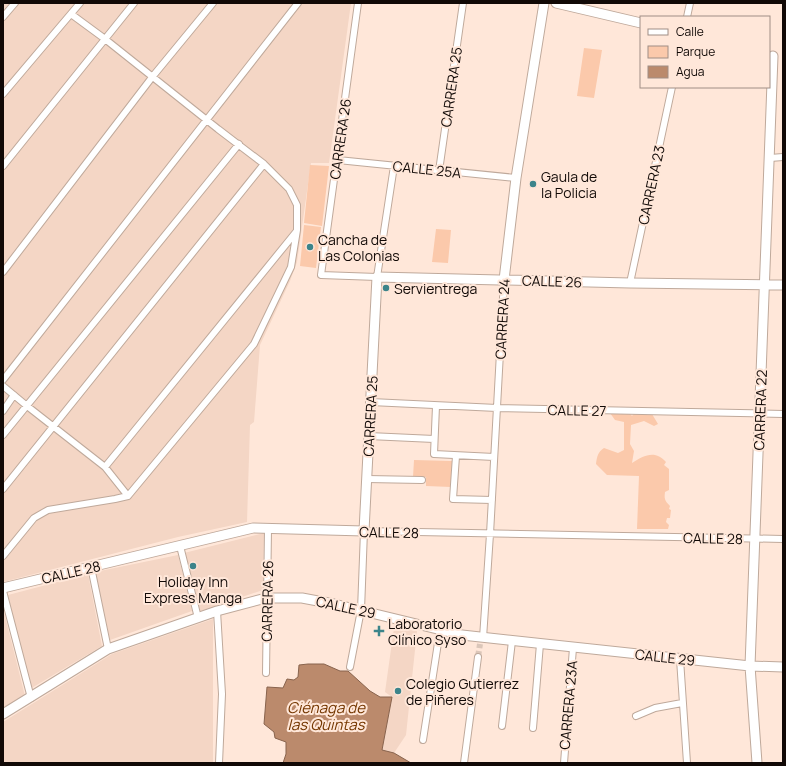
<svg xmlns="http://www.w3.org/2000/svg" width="786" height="766" viewBox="0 0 786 766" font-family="Manrope,sans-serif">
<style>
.built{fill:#f4d6c5}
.green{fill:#fbc9ab}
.water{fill:#bb8a6c;stroke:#88634d}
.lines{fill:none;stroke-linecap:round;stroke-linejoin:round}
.street-tunnel{stroke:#dbc6b9;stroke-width:6;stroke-dasharray:6 3;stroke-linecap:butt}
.street-casing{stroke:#bfa99b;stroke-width:8}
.secondary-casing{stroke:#bfa99b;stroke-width:11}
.street{stroke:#fff;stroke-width:6}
.secondary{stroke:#fff;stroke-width:9}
.poi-dot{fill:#3c848a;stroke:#ffe7d9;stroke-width:1.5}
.labels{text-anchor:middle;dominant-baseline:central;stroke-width:4;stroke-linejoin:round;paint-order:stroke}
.street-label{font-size:14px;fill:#110906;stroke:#ffe7d9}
.poi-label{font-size:14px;fill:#110906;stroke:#ffe7d9;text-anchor:start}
.water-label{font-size:15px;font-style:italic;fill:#753701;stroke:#ffe7d9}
</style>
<rect width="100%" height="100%" fill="#ffe7d9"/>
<!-- built -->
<path class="built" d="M3,3H351L329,163H311L297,262L290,281L260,345L254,422L250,425L247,522L178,537L3,582Z
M264,533L263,590L198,612L184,553Z
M178,555L192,611L110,640L95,572Z
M88,574L102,646L30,689L8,595Z
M3,608L25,696L3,708Z
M213,619V763H3V722L112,654Z
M394,628L417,631L406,735L394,753L382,750L392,697L385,692Z"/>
<!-- green -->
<path class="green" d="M584,48L602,50L594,98L577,96Z
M310,165L329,166L322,226L304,223Z
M304,225L321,227L316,268L300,266Z
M436,229L451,230L448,263L432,262Z
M628,411L632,416L636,411L652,414L658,424L654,426L644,421L631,425L630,444L634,451L632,463C643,456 655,449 666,462L664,465L669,469V490L665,492C664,499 665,501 670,506L669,509L671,510L670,518H667L666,522L669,525L668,529H637L639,476L607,475L596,464C597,456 598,452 604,448L618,453L624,450V422L615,420L610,413Z
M414,460L452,461L451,487L426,486V477H413Z"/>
<!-- water -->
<path class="water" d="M308,664H324L340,671H348L370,691L380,697H392L382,750L394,753L411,763H283L286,754V742L275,738L274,732L264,724L267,687L283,688L287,679L294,680L298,677L299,665Z"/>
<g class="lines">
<!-- street-tunnel -->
<path class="street-tunnel" d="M478,657L480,644"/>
<!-- street casing -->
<g class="street-casing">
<path id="street" d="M358,3L321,275L377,277L394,166
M3,17L15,3
M687,17L690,3
M3,94L80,3
M770,158L783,157
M338,160L516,178
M3,166L134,3
M439,171L463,3
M3,272L153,76L213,3
M630,283L672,87
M3,380L298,3
M3,386L27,406L105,467L128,496
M371,402L497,408L783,414
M436,406L434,454L494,457
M3,411L14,395
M3,435L239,144
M369,436L434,439
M456,456L453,499L492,500
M105,467L296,232
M367,479L422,480
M3,489L264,164
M180,546L198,618
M3,556L34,518L48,510L115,499L128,496L254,344L291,267L297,230V205L289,189L264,164L218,129L105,39L71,14
M91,567L108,649
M3,591L31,698
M217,611L222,694L219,763
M483,638L490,534L504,280
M680,659L687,763
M350,667L361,610L364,531L783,539
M266,673L268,529
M636,716L655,708L682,703
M502,726L512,641
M533,728L540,644
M423,740L440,630
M464,763L478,657
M564,763L573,648"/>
</g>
<!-- secondary casing -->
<g class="secondary-casing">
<path id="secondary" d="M556,3L641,23
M504,280L516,178L544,3
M3,588L253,528L364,531L377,277L630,283L783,285
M3,714L108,649L217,611L266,598H302L334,604L462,635L750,666L783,667
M757,763L750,666L773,56"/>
</g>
<!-- street -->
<use href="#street" class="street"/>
<!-- secondary -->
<use href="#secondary" class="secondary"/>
</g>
<!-- markers -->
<g class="poi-dot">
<circle cx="533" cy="184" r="4"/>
<circle cx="310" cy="247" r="4"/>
<circle cx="386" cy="288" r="4"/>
<circle cx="193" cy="566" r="4"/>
<path d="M377 625h4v4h4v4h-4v4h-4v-4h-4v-4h4z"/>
<circle cx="398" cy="691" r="4"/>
</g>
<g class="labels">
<!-- street labels -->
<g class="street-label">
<text transform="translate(451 87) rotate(-82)">CARRERA 25</text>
<text transform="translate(340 139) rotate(-82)">CARRERA 26</text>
<text transform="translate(427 169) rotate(6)">CALLE 25A</text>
<text transform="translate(651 185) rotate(-78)">CARRERA 23</text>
<text transform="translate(552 281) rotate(2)">CALLE 26</text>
<text transform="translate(502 319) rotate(-87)">CARRERA 24</text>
<text transform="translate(577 410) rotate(1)">CALLE 27</text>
<text transform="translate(760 410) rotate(-88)">CARRERA 22</text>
<text transform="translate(370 416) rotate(-87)">CARRERA 25</text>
<text transform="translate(389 532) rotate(1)">CALLE 28</text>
<text transform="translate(713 538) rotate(1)">CALLE 28</text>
<text transform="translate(71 572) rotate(-13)">CALLE 28</text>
<text transform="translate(267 601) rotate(-89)">CARRERA 26</text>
<text transform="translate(346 607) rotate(12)">CALLE 29</text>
<text transform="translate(665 657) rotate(6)">CALLE 29</text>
<text transform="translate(568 705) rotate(-85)">CARRERA 23A</text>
</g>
<!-- poi labels -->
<g class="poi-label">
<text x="541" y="176">Gaula de<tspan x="541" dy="16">la Policia</tspan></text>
<text x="318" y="239">Cancha de<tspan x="318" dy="16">Las Colonias</tspan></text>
<text x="394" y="288">Servientrega</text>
<text x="193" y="581" text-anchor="middle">Holiday Inn<tspan x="193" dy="16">Express Manga</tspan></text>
<text x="388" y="623">Laboratorio<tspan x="388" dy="16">Clínico Syso</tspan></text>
<text x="406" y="683">Colegio Gutierrez<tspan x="406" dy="16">de Piñeres</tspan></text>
</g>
<!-- water labels -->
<g class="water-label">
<text x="326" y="707">Ciénaga de<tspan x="326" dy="17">las Quintas</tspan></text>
</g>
</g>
<!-- border -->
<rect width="786" height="766" fill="none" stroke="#110906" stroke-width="8"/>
<!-- legend -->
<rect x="640" y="16" width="130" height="72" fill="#ffe7d9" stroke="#a08e85"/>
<rect x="648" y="29" width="20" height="6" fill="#ffffff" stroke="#a08e85"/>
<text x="676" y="36" font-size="12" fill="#110906">Calle</text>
<rect x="648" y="46" width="20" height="12" fill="#fbc9ab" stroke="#a08e85"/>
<text x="676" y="56" font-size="12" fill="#110906">Parque</text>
<rect x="648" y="66" width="20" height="12" fill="#bb8a6c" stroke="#a08e85"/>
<text x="676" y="76" font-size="12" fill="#110906">Agua</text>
</svg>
